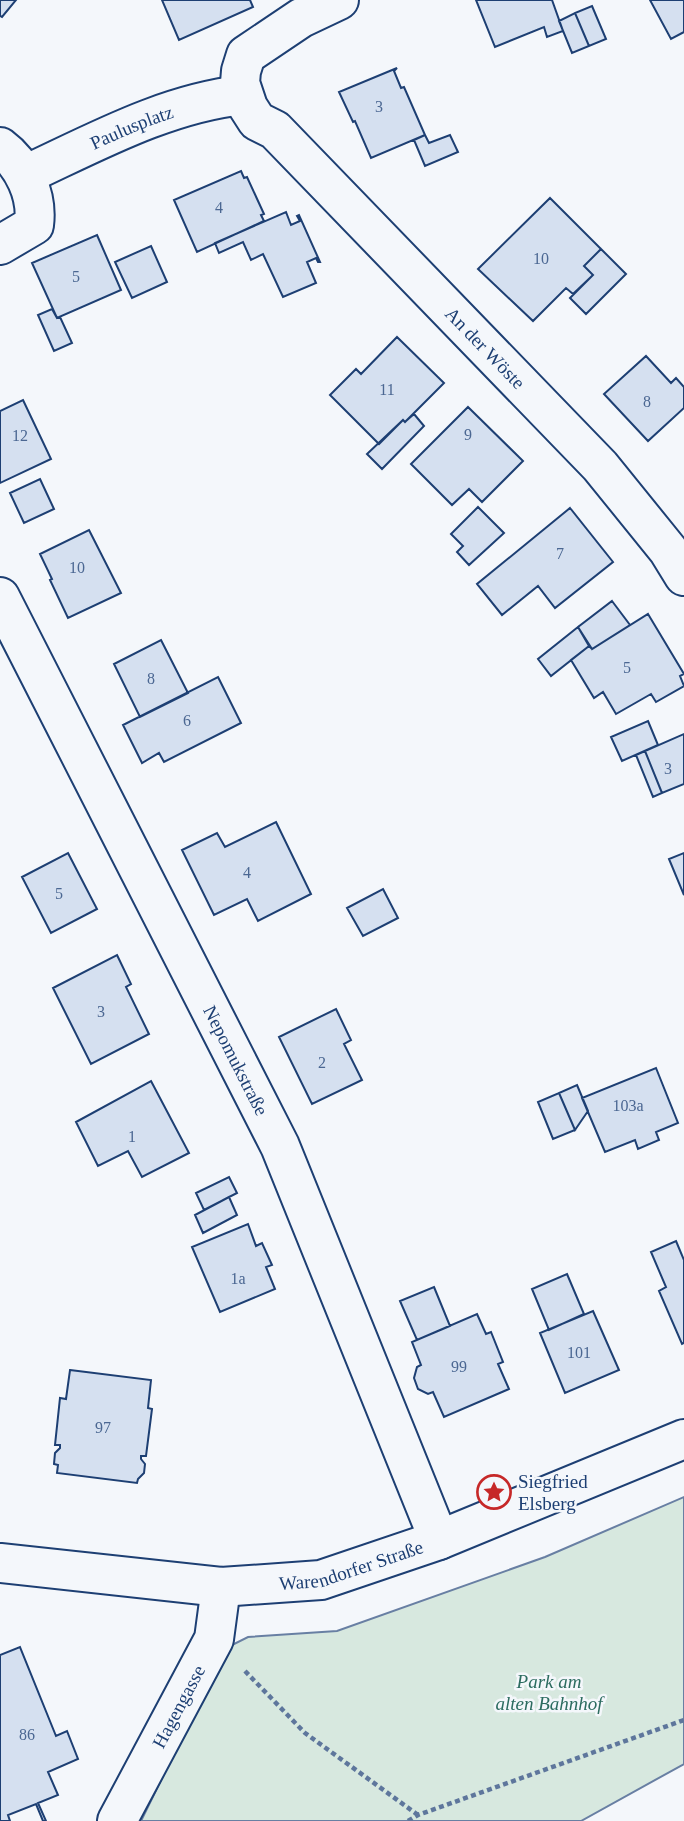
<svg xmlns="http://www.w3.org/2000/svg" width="684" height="1821" viewBox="0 0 684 1821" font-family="'Times New Roman',serif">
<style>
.green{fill:#d7e8df;stroke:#687fa3;stroke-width:2}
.building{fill:#d5e0f0;stroke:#1d3f73;stroke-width:2}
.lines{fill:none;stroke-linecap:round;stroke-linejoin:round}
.minor-casing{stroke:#1d3f73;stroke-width:42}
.secondary-casing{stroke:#1d3f73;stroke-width:42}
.path{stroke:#5e769c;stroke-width:4.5;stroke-dasharray:5 3.5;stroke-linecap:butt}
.minor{stroke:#f4f7fb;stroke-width:38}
.secondary{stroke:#f4f7fb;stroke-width:38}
.labels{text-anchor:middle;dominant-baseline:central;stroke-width:5;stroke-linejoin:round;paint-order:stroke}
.number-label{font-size:16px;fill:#4b6792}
.street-label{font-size:19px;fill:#1d3f73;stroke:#f4f7fb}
.poi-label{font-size:19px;fill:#1d3f73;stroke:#f4f7fb;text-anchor:start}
.park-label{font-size:19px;font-style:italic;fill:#2c6c60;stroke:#f4f7fb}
</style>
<rect width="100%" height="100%" fill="#f4f7fb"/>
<!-- green -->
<path class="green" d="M684,1497V1764L581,1821H141L226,1648L248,1637L337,1631L545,1557Z"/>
<!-- building -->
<path class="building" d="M0,0H16L2,17L0,16Z
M162,0H250L253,7L179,40Z
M476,0H552L563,31L547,37L544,27L495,47Z
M650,0H684V32L671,39Z
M592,6L606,39L589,46L575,13Z
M575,13L589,46L572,53L559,21Z
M397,68L394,71L401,88L404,87L425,135L371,158L355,121L353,122L339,92Z
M425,135L429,143L450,135L458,152L425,166L414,140Z
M241,171L244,178L247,177L264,214L261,215L264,221L197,252L174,200Z
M550,198L601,249L584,266L593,275L573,294L566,288L533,321L478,269Z
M286,212L291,225L300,221L297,216L299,215L320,262H318L316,258L307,262L316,283L283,297L263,254L251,260L243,242L219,253L215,243Z
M97,235L121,290L57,318L32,263Z
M151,246L167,282L132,298L115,262Z
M601,249L626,274L586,314L570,298L593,275L584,266Z
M52,309L57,318L60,317L72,343L54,351L38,315Z
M397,337L444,383L405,422L403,420L379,444L330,395L356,369L361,374Z
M646,356L671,383L676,378L684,387V408L648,441L604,394Z
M23,400L51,459L0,483V411Z
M468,407L523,461L482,502L469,489L452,505L411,464Z
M414,414L424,426L382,469L367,454L403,420L405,422Z
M40,479L54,509L24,523L10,493Z
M478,507L504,533L469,565L457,552L463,546L451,534Z
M570,508L613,562L555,608L538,586L502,615L477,584Z
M89,530L121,593L68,618L50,580L52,579L40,554Z
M612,601L630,625L592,649L578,627Z
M648,614L684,674L680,676L684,686L656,702L651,694L616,714L603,692L594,698L571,660L589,646L592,649Z
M578,627L589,646L551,676L538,659Z
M161,640L188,693L140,717L114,664Z
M218,677L241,723L164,762L159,753L142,763L123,725Z
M648,721L658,745L622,761L611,737Z
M684,734V784L662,793L645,751Z
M645,751L662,793L653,797L636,755Z
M276,822L311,894L258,921L247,899L214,915L182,850L217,833L225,847Z
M68,853L97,909L51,933L22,877Z
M684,853V895L669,859Z
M383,889L398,918L363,936L347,908Z
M117,955L131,984L126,987L149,1034L91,1064L53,988Z
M336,1009L351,1040L344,1044L362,1080L312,1104L279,1037Z
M656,1068L678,1123L656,1132L659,1140L638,1149L635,1140L605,1152L582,1098Z
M151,1081L189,1153L142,1177L128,1151L98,1166L76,1122Z
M577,1085L588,1111L575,1130L559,1093Z
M559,1093L575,1130L553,1139L538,1102Z
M229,1177L237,1193L204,1210L196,1193Z
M229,1197L237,1215L203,1233L195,1215Z
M248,1224L256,1246L262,1243L272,1265L266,1267L275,1289L220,1312L192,1247Z
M676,1241L684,1260V1343L682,1344L659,1291L666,1287L651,1252Z
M567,1274L584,1314L549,1330L532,1289Z
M434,1287L450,1326L417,1340L400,1301Z
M593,1311L619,1370L565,1393L540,1333Z
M477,1314L486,1334L491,1332L503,1362L498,1364L509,1389L444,1417L433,1392L428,1394L418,1389L414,1378L417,1367L421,1365L412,1342Z
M70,1370L151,1380L148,1408L152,1409L146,1456H141V1459L145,1464L144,1473L138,1479L137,1483L57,1473L58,1465L54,1464L55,1453L60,1448V1445H55L60,1398L66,1399Z
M20,1647L56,1736L67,1731L78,1759L48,1772L58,1795L38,1803L46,1821H43L36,1804L8,1815L10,1821H0V1655Z"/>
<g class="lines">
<!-- minor casing -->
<g class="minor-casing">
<g id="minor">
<path id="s1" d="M339,0L301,18L246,55L241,71L240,83L248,107L257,121L275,130L600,466L668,550L684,576"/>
<path d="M0,147C23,164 38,195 34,225L0,245"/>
<path id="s2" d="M25,175C94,143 166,103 243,95"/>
<path id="s3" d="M0,597L280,1146L439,1540"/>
<path id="s4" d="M117,1821L214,1639L221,1587"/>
</g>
</g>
<!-- secondary casing -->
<g class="secondary-casing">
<g id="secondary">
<path id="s5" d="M0,1563L221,1587L321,1580L439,1540L684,1439"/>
</g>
</g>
<!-- path -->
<path class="path" d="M245,1671L305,1733L418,1815
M408,1821L418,1815L684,1720"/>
<!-- minor -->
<use href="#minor" class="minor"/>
<!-- secondary -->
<use href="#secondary" class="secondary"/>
</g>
<!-- icons -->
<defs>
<g id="sight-ring" transform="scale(1.75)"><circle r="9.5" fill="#f4f7fb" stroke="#c62828" stroke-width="1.5"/><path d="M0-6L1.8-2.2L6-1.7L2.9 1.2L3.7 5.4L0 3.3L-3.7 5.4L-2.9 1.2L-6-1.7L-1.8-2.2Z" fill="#c62828"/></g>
</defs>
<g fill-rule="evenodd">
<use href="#sight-ring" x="494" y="1492"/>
</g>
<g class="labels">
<!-- number labels -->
<g class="number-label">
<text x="379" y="106">3</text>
<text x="219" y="207">4</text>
<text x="541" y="258">10</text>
<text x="76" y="276">5</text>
<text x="387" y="389">11</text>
<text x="647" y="401">8</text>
<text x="468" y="434">9</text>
<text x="20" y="435">12</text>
<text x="560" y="553">7</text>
<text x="77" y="567">10</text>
<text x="627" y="667">5</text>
<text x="151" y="678">8</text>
<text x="187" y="720">6</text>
<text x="668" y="768">3</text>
<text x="247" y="872">4</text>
<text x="59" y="893">5</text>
<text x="101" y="1011">3</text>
<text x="322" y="1062">2</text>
<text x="628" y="1105">103a</text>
<text x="132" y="1136">1</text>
<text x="238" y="1278">1a</text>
<text x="579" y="1352">101</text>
<text x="459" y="1366">99</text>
<text x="103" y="1427">97</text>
<text x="27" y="1734">86</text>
</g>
<!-- street labels -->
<g class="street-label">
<text stroke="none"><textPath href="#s2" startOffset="117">Paulusplatz</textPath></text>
<text stroke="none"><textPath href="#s1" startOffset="502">An der Wöste</textPath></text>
<text stroke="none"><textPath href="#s3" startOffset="520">Nepomukstraße</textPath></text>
<text stroke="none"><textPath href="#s5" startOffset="355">Warendorfer Straße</textPath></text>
<text stroke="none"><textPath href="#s4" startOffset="130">Hagengasse</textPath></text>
</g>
<!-- poi labels -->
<g class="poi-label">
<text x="518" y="1481">Siegfried<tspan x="518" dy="22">Elsberg</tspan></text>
</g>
<!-- park labels -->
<g class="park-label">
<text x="549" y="1681">Park am<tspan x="549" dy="22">alten Bahnhof</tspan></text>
</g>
</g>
</svg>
